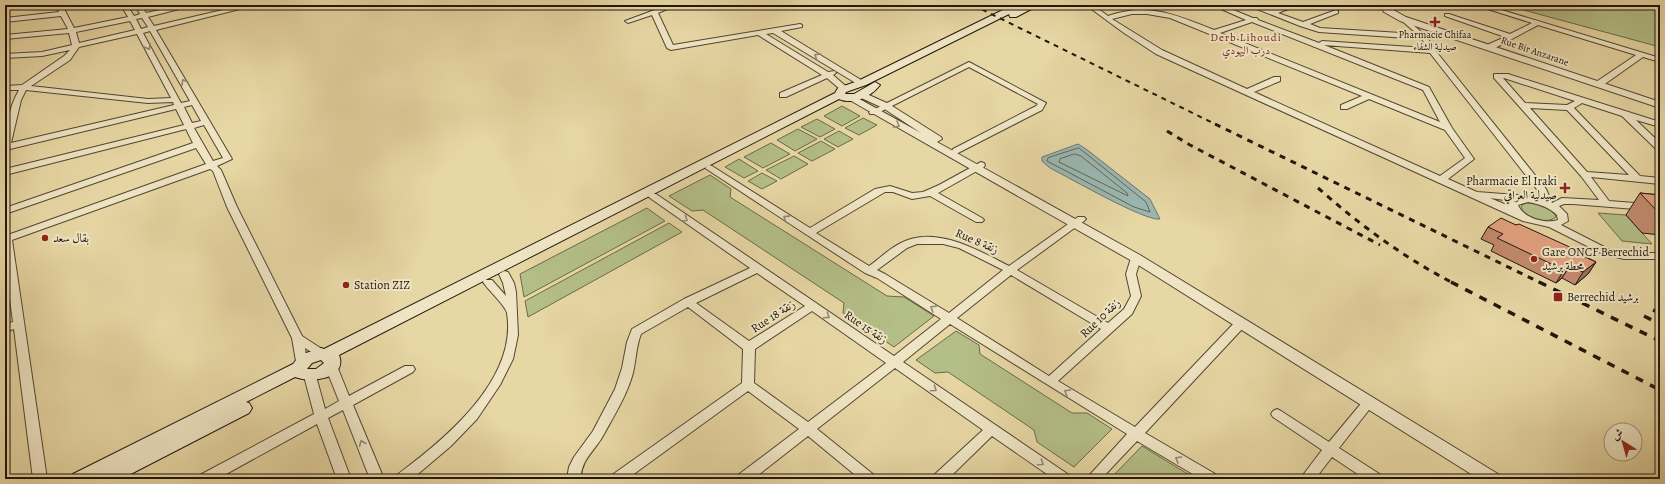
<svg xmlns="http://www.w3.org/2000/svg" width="1665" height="484" viewBox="0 0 1665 484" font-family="Alegreya,Amiri,serif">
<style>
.green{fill:#b4be87;stroke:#6a6a4a}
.water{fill:#9bb7b1;stroke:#6a776f}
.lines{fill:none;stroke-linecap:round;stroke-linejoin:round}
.shore{stroke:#5e665e;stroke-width:1}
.minor-casing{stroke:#524632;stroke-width:2}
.tertiary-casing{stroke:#524632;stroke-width:2}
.secondary-casing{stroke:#21160c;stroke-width:2}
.minor{fill:#efe5c4;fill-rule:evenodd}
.tertiary{fill:#efe5c4;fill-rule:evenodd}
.secondary{fill:#efe5c4;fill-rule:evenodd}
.rail-far2{stroke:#21160c;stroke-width:2;stroke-dasharray:5 5;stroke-linecap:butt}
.rail-far1{stroke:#21160c;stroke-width:3;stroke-dasharray:6 6;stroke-linecap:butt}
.rail{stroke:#21160c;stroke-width:3.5;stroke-dasharray:8 8;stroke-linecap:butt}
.wall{fill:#c38a6e;stroke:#21160c}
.shaded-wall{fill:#9f715a;stroke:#21160c}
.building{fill:#e3a180;stroke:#21160c}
.oneway{stroke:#928871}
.poi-dot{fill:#8f2418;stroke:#efe5c4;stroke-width:1.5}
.labels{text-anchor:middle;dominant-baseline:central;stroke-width:4;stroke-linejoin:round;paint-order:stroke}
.far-poi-label{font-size:10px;fill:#21160c;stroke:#efe5c4}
.far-street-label{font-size:10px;fill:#21160c;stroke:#efe5c4}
.far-neighbourhood-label{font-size:11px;letter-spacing:1px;fill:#7a1f14;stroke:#efe5c4}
.poi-label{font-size:12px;fill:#21160c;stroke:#efe5c4;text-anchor:start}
.street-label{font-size:12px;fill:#21160c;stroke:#efe5c4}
</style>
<rect width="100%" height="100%" fill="#e7d7a4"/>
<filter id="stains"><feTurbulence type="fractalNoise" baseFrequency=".005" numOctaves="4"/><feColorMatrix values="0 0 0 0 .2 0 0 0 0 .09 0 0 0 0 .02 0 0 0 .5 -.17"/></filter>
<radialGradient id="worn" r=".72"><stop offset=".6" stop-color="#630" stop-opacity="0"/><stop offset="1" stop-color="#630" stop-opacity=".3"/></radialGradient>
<!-- green -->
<path class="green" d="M1505,5H1594L1622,7L1623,5H1660V47Z
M842,106L860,116L842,126L824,116Z
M863,118L877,125L859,135L845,128Z
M817,119L835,129L820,137L801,127Z
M798,129L817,139L795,151L777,140Z
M839,131L853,139L838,147L824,139Z
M821,141L835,149L812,161L798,153Z
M771,143L790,154L763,168L744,157Z
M794,156L808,164L781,179L766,170Z
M739,159L758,171L744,178L725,167Z
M762,173L777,181L762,189L748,181Z
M710,175L731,189L730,197L887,296L904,297L934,316L894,347L843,313L844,303L703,210L692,211L669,196Z
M1527,203C1537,203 1554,206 1556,217C1547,225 1525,218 1521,207L1523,204Z
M647,208L665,221L524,297L520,274Z
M1598,213L1626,215L1652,244L1622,241Z
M669,223L682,232L528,317L525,301Z
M956,331L979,345L980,354L1072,413H1087L1112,429L1074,467L1037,442L1034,430L948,372L935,373L916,360Z
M1142,446L1196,479H1110Z"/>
<!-- water -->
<path class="water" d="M1078,144L1086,149L1150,199L1160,219C1146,222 1068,177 1050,168L1042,161V157Z"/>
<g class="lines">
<!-- shore -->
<path class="shore" d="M1079,148L1146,202L1150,212L1134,207L1047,161L1048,158Z
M1075,154L1081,156L1127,193L1128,196L1059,162L1060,159Z"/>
<!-- minor casing -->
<g class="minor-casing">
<path id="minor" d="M56,5H62L74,28L128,17L121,5H127L134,16L140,14L135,5H141L146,13L183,5H195L148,17L154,26L244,5H256L156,30L232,159L217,166L221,170L237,207L302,336L325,351L327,354L325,357L321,358L305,348L307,364L305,367H297L292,338L227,207L213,171L210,169L12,240L47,479H33L14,329L5,332V324L13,322L5,261V236L206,164L196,148L5,214V208L193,143L186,129L5,175V169L184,125L176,109L10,149L8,152L5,153C5,131 8,109 19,90H5V86L22,85L64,56L70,50L42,56L5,58V54L42,52L72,45L69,33L5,39V35L68,29L61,16L5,22V18L59,12ZM142,18L148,27L141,29L136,19ZM130,21L135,30L79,43L76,32ZM150,31L190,101L181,103L143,33ZM137,34L171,98L148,99L31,86L70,60L79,47ZM26,90L148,103L173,102L174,105L11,143L21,100ZM192,105L201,121L192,123L184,107ZM204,125L223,158L213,161L194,128Z
M668,5L674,6L658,13L673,45L800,24L802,25V27L781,31L866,83L865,85H859L773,33L766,34L828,72L835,71L836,73L833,75L849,89L845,91H842L827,78L786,97H780V93L822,75L758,35L671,50L667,48L652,15L628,23L625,21Z
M996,5H1003L1000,7Z
M1086,5H1093L1108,16C1149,2 1176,15 1214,30L1246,20L1212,5H1221L1253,18H1257L1258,20L1319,43L1322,41L1427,48L1422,39L1319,32L1300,26L1247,5H1256L1271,10L1288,5H1298L1278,13L1303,22L1336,10L1338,11V13L1310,24L1320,28L1417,34L1400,19L1405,18L1426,36L1435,50L1546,189L1552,203L1562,198L1599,200L1581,176L1494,78V74H1508L1660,122V127L1636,120L1660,143V151L1657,150L1622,116L1582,103L1574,108L1640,176L1660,178V184L1591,177L1609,201L1660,205V211L1573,204H1564L1559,206L1567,214L1568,221L1561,225L1610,250L1624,253H1660V259H1624L1603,254L1549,227L1523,221L1156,54L1124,33ZM1132,14H1147L1170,18L1362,96L1341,105V109H1347L1369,99L1445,130L1465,158L1440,176L1254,92L1280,81V77H1274L1247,89L1162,50L1112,19ZM1252,22L1418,88L1423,90L1440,122L1220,33ZM1324,45L1430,53L1539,192L1541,199L1528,196L1477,192L1448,179L1474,159L1452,128L1429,87ZM1503,78H1504L1575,101L1567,105L1525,103ZM1530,108L1567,110L1629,175L1587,172ZM1490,198L1512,201L1508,204L1509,206ZM1528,202C1539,204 1549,207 1557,215L1558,220C1545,224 1523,218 1518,205Z
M1475,5H1485L1660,58V62L1643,57L1602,86H1596V82L1636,55L1538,25L1493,49H1487V45L1505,37L1445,16V14H1449L1510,34L1532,23Z
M969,62L1046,103L1042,110L956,154L953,153L952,151L953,149L1036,106L1038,104L969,67L876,114H870L869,112Z
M981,162L984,163L985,165L984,167L938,193L982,218L984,220L982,222H976L930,196L912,199L893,192H885L816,233L869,266C879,259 888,250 899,244C934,224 978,250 1009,266L1078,217H1084L1086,219L1084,221L1017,270L1108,323L1124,309L1131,296L1126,274L1131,258L1136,255L1141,258L1136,274L1141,296L1132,314L1058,381L1135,427L1236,321H1244L1246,324L1244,327L1145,433L1217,475L1219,479H1201L1137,441L1101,479H1086L1127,434L950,324L903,362L1069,475L1071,479H1054L992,436L948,479H932L934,475L983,430L895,368L817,429L874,475L876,479H860L808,436L753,479H736L738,475L799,429L748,391L627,479H610L612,475L742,383L743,349L688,307L641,334C636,347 636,360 633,373C627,395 615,414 604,434C596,450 580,460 581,479H567L569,467L574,457L593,431L615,389L622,368L627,342L632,329L684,299L750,268L650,198L648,196L650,194H656L894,356L941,319L877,278L865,273L705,168L709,165L712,166L810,228L875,189L890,186L912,193L923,192L939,185ZM917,244H943L959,248L1003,270L949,313L885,274L877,270L907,248ZM757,273L805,306L749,341L696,303ZM1011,275L1101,329L1049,376L957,318ZM812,311L886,363L808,422L754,383L755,349Z
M504,271L508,272L514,283L516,292L518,335L513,359L500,385L477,419L451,446L412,479H395L397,475C444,440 518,380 507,313C505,305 488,290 483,282L484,280H492L506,296L503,283L499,274Z
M331,362L335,363L337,366L349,396L405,366H413L415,369L413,372L353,405L384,479H370L343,410L328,418L351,479H337L317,424L217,479H198L200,475L314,414L304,376L306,373L310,372L314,373L316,376L325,409L339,401L325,366L327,363Z
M1368,398L1372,400L1374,403L1372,406L1339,448L1381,475L1383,479H1365L1332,457L1315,479H1300L1322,450L1273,417L1271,414L1273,411L1277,409L1281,411L1329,442L1364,400Z"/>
</g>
<!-- tertiary casing -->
<g class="tertiary-casing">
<path id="tertiary" d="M1380,5H1388L1390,8L1406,17L1660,102V108L1400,21L1384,12Z
M860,91L889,104L941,137L942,139L937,142L1140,255L1498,474L1500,479H1479L1132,261L846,98L848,96H854L921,133L883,108L857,96L855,94Z"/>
</g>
<!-- secondary casing -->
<g class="secondary-casing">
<path id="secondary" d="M1013,5H1025L1024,6L1039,5L1016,17H1010L1009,14L866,85L846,92L845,94H854L875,82L880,85C871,97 853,105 839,99L339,355C348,380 310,383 295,377L246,402L249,403L252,408L249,413L121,479H71L73,474L293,364L300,355L321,348L324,349L835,93L838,88L858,81ZM321,360L324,363L316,369H307L312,363Z"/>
</g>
<!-- minor -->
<use href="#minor" class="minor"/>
<!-- tertiary -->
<use href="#tertiary" class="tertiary"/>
<!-- secondary -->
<use href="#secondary" class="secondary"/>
<!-- rail-far2 -->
<path class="rail-far2" d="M973,5L1217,125"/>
<!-- rail-far1 -->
<path class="rail-far1" d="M1215,124L1541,283
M1167,131L1190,145L1380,245
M1318,188C1360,225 1403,257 1453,283"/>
<!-- rail -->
<path class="rail" d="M1451,282L1660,390
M1539,282L1660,341
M1653,310L1660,313
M1644,316L1660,324"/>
</g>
<!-- wall -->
<path class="wall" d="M1640,193L1660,195V235L1642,233L1626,215Z
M1516,225L1585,254L1584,256L1596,262L1588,274L1575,285L1562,278L1556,283L1491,251L1494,245L1481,239L1488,227Z"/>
<!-- shaded-wall -->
<path class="shaded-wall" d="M1596,262L1588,274L1575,285L1583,272Z
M1570,266L1562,278L1556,283L1564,270Z"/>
<!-- building -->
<path class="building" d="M1640,193L1660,195V211H1657Z
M1501,218L1516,225L1519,224L1585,254L1583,256L1596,262L1583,272L1570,266L1564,270L1497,238L1503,234L1488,227Z"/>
<!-- one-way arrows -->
<defs><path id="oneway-chevron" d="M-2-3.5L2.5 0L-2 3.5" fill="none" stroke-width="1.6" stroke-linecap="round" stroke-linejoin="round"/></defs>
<g class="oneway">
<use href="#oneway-chevron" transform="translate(148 47) rotate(60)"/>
<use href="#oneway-chevron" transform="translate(817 56) rotate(-149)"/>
<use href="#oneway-chevron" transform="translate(184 82) rotate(-120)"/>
<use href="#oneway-chevron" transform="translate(897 125) rotate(29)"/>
<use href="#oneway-chevron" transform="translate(786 218) rotate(-147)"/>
<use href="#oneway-chevron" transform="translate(685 219) rotate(35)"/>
<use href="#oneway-chevron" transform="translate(933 308) rotate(-148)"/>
<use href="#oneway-chevron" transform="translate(827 316) rotate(34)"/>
<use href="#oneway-chevron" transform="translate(934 389) rotate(35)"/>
<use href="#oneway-chevron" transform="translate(1067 392) rotate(-149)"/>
<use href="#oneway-chevron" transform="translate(362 443) rotate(-113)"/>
<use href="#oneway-chevron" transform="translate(1178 459) rotate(-149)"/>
<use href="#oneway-chevron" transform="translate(1041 463) rotate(35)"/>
</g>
<!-- markers -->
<g class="poi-dot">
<path d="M1433 16h4v4h4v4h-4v4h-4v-4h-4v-4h4z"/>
<path d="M1563 182h4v4h4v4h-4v4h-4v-4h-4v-4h4z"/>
<circle cx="45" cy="238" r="4"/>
<circle cx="1534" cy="259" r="4"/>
<circle cx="346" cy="285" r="4"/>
<rect x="1553" y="292" width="10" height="10" rx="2"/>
</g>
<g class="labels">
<!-- far-poi labels -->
<g class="far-poi-label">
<text x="1435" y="34">Pharmacie Chifaa<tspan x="1435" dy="12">صيدلية الشفاء</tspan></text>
</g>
<!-- far-street labels -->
<g class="far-street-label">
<text transform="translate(1535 51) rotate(19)">Rue Bir Anzarane</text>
</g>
<!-- far-neighbourhood labels -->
<g class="far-neighbourhood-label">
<text x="1246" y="37">Derb Lihoudi<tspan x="1246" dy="13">درب اليهودي</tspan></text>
</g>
<!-- poi labels -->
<g class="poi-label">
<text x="1557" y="181" text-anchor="end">Pharmacie El Iraki<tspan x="1557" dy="14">صيدلية العراقي</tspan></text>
<text x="53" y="238">بقال سعد</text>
<text x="1542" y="252">Gare ONCF Berrechid<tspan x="1542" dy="14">محطة برشيد</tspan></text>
<text x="354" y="285">Station ZIZ</text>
<text x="1567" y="297">Berrechid برشيد</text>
</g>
<!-- street labels -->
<g class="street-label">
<text transform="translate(977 241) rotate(23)">Rue 8 زنقة</text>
<text transform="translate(773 316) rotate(-33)">Rue 18 زنقة</text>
<text transform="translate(1100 318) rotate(-44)">Rue 10 زنقة</text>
<text transform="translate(866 327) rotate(34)">Rue 15 زنقة</text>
</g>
</g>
<!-- margin -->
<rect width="1665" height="484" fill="none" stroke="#e7d7a4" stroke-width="20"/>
<rect x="6" y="6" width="1653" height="472" fill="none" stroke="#21160c" stroke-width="2"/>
<rect x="10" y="10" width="1645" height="464" fill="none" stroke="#21160c"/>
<!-- north arrow -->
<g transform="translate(1623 442) rotate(323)"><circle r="19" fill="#efe5c4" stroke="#9d927a"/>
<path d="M0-3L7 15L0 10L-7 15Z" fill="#8f2418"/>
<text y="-6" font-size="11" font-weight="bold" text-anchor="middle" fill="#21160c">ش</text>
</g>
<rect width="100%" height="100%" filter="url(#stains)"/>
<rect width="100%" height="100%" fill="url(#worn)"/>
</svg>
